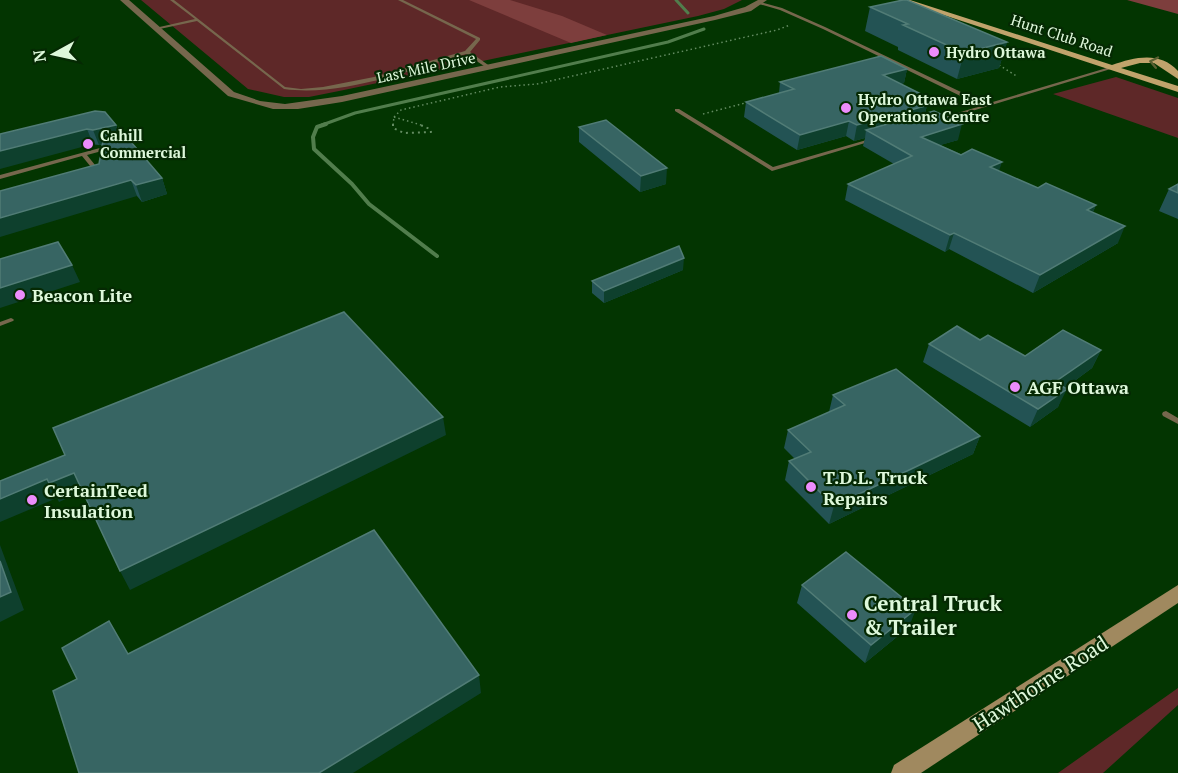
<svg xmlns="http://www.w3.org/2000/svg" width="1178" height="773" viewBox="0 0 1178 773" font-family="'PT Serif',serif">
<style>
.green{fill:#5e2828}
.forest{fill:#7d3e3d}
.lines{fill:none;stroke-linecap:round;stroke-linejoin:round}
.stream-far1{stroke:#517d4c;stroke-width:3}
.stream{stroke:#517d4c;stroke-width:4}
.path-far1{stroke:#648c62;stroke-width:1.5;stroke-dasharray:1.5 3;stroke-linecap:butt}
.path{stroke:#648c62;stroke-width:2;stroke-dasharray:2 4;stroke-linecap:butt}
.lane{fill:#76674d;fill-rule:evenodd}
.street{fill:#76674d;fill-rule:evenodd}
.secondary{fill:#a0895f;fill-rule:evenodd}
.primary{fill:#c1a36c;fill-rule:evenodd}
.wall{fill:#235354}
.shaded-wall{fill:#0e402d}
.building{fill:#376563;stroke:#517c76;stroke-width:1.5}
.oneway{stroke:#5a6032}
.poi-dot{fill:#ec8cfb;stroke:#052903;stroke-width:2}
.labels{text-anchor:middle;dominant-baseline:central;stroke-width:4.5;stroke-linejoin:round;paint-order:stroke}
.far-street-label{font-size:15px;fill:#def8db;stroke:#052903}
.far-poi-label{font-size:15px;font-weight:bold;fill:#def8db;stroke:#052903;text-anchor:start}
.poi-label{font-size:18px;font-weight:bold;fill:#def8db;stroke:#052903;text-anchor:start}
.near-poi-label{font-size:21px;font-weight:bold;fill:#def8db;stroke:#052903;text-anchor:start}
.near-street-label{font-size:21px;fill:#def8db;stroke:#052903}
</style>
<rect width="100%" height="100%" fill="#033501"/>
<!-- green -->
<path class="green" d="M141,0H742L724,9L698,16L344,90L309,97H284L248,89Z
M1116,77L1178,98V138L1053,94Z
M1178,688V705L1103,773H1058Z"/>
<!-- forest -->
<path class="forest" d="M469,0H510L562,16L607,35L571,43Z
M1127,0H1178V14Z"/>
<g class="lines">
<!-- stream-far1 -->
<path class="stream-far1" d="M676,0L688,13
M322,125L355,113L668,42L704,29"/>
<!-- stream -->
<path class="stream" d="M326,124L317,127L313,137L314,149L352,184L369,204L437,256"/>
<!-- path-far1 -->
<path class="path-far1" d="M999,65L1018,77
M703,114L749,102
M394,117L421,125
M394,117L401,110L500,87L537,84L777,30L790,25
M393,125L394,117"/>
<!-- path -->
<path class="path" d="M393,124V128L404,133L431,132L430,129L418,124"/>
<!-- lane -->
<path class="lane" d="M170,0H174L285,87L301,89L323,87L374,77L465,51L476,39L398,0H403L480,38V40L470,52L491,67L487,68L466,54C410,70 342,97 284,89L197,21L155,30V28L195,19Z
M760,2L782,8L825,27L986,104L1110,67L1114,68L939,121H937V119L981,106L823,29L780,10L759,4L758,3Z
M675,109H679L773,167L870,139L875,140L772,171L675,111Z
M111,145L114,147L113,148L87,155L99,170V172H95L82,156L0,179V175Z
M11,318L13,319L14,320L13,321L0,326V322Z
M1166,411L1178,418V424L1163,416L1162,414L1163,412Z"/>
<!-- street -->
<path class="street" d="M120,0H129L234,92L260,101L285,104L342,96L714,16L745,7L758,0H767L751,11L715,20L342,102L298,109H273L228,96Z"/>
<!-- secondary -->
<path class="secondary" d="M1178,585V603L921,773H891L894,765Z"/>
<!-- primary -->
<path class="primary" d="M898,0H910L1112,65C1135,57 1160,51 1178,71V79L1154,63H1140L1121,68L1178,86V92Z"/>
</g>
<!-- wall -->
<path class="wall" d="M870,7L1007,42L999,68L957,79L898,50V47L865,31Z
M907,69L904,83L901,84L929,98L925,113L923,114L958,140L940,145L1038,188L1096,205L1093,212L1118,243L1033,293L949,249L945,252L845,200L848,184L894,164L863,146L865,138L854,141L846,136L797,150L744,117L746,102L779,93L780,82Z
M116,125L118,130L162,178L167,194L142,202L137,196L99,164L102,145H99L0,134Z
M579,127L666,184L640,192L579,142Z
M1178,184V219L1159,211L1169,189Z
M683,270L604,303L592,293V281Z
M980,340L1025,356L1101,350L1092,368L1065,388L1058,407L1030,427L923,362L929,344Z
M833,395L980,436L973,454L829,524L785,480L789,461L795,459L784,448L788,430L829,412Z
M802,585L909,627L865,663L797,603Z"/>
<!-- shaded-wall -->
<path class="shaded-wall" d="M1007,42L999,68L957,79L964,53Z
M907,69L904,83L880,90L883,75Z
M929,98L925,113H924L922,121L866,130L865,138L854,141L857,125L916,101Z
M849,121L846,136L797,150L800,135Z
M962,124L958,140L917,152L921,137Z
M116,125L122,140L99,145L93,130Z
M87,129L93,144L0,169V151Z
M1002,162L997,177L990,167Z
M667,168L666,184L640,192L641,176Z
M162,178L167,194L142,202L136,185Z
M131,180L137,196L0,237V218Z
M1096,205L1089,221L1087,210Z
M1125,226L1118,243L1033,293L1040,275Z
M954,233L949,249L945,252L950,235Z
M684,258L683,270L604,303V291Z
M72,265L80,282L0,308V288Z
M1101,350L1092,368L1047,401L1055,382Z
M1067,389L1058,407L1030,427L1038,409Z
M443,417L446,435L130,590L120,571Z
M980,436L973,454L829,524L834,506Z
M74,473L84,491L59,502L57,498L0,522V499L47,479Z
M0,545L24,610L0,622Z
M916,609L909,627L865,663L871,645Z
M479,675L481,693L353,773H319Z"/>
<!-- building -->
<path class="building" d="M903,0H907L1007,42L964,53L903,25L908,24L870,7Z
M881,56L907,69L883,75L929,98L916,101L925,106L857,125L849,121L800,135L746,102L794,89L780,82Z
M95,111L105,112L116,125L93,130L87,129L0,151V134Z
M934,111L962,124L921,137L961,155L972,149L1002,162L990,167L1038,188L1046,183L1096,205L1087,210L1125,226L1040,275L954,233L950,235L848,184L912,156L866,130Z
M606,120L667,168L641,176L579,127Z
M119,128L162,178L136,185L131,180L0,218V191L99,164L104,135L117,132Z
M1178,184V193L1169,189Z
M58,242L72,265L0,288V259Z
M679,246L684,258L604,291L592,281Z
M344,312L443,417L120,571L74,473L49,483L47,479L0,499V481L65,455L53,428Z
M957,326L980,340L988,335L1025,356L1063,330L1101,350L1055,382L1067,389L1038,409L929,344Z
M896,369L980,436L834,506L789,461L811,452L788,430L845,405L833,395Z
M374,530L479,675L319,773H79L53,691L77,679L62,648L109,621L128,654Z
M846,552L916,609L871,645L802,585Z
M0,561L11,592L0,597Z"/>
<!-- one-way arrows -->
<defs><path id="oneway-chevron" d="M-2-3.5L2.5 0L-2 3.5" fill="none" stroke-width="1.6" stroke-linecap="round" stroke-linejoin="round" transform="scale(1.5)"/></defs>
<use class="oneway" href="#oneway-chevron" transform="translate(1154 62) rotate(-168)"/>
<!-- markers -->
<g class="poi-dot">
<circle cx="934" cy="52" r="6"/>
<circle cx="846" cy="108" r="6"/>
<circle cx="88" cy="144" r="6"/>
<circle cx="20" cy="295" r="6"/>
<circle cx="1015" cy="387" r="6"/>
<circle cx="811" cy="487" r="6"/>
<circle cx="32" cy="500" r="6"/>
<circle cx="852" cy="615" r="6"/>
</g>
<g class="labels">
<!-- far-street labels -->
<g class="far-street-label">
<text transform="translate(1062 35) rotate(18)">Hunt Club Road</text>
<text transform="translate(426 67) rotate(-12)">Last Mile Drive</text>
</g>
<!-- far-poi labels -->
<g class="far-poi-label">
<text x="946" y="52">Hydro Ottawa</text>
<text x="858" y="99">Hydro Ottawa East<tspan x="858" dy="17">Operations Centre</tspan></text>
<text x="100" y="135">Cahill<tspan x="100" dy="17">Commercial</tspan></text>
</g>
<!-- poi labels -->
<g class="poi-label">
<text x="32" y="295">Beacon Lite</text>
<text x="1027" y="387">AGF Ottawa</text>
<text x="823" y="477">T.D.L. Truck<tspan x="823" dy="21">Repairs</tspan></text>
<text x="44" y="490">CertainTeed<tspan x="44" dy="21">Insulation</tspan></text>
</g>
<!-- near-poi labels -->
<g class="near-poi-label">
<text x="864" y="603">Central Truck<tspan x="864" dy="24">&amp; Trailer</tspan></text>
</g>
<!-- near-street labels -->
<g class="near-street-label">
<text transform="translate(1040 683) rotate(-33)">Hawthorne Road</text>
</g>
</g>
<!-- north arrow -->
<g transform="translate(54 54) rotate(262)" stroke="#052903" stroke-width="4.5" paint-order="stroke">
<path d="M0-4.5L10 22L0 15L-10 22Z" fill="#def8db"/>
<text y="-9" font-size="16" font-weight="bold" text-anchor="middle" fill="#def8db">N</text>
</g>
</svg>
